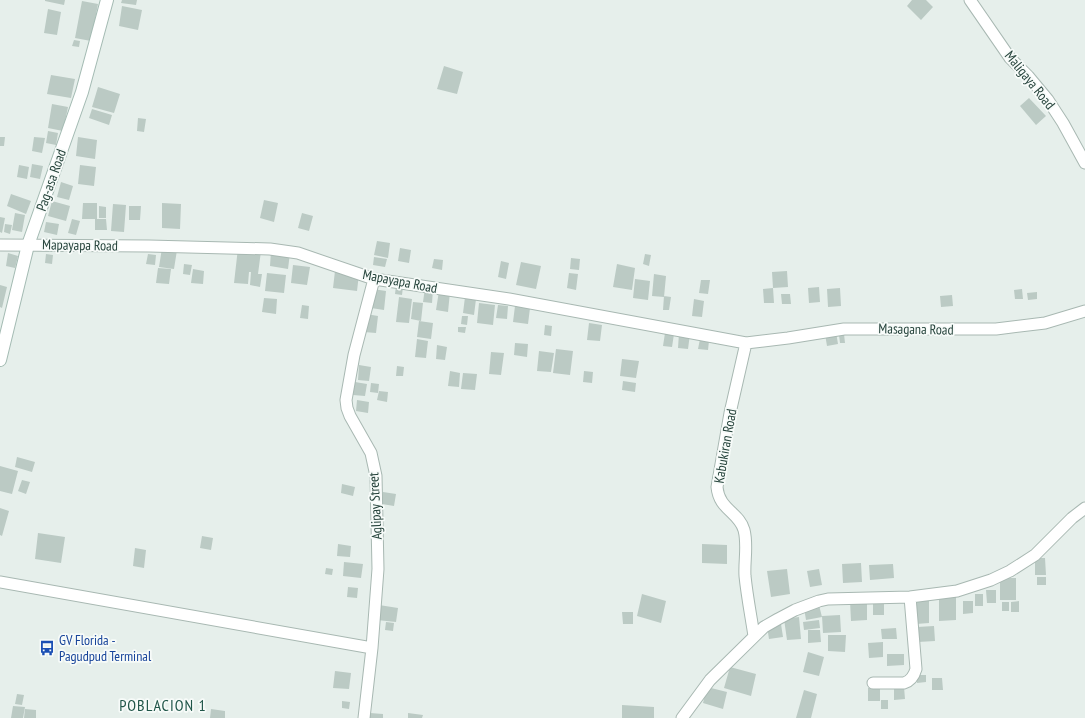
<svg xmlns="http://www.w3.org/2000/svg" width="1085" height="718" viewBox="0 0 1085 718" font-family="'PT Sans Narrow',sans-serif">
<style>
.building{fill:#bbcac4}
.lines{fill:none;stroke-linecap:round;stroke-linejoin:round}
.minor-casing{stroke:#a8b8b2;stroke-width:13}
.secondary-casing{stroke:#a4bbb3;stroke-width:14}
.minor{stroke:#fff;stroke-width:11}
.secondary{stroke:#fff;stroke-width:12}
.labels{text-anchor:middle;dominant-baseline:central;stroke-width:3.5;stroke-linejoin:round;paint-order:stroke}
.street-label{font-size:14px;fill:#24423a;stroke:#f7fbf9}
.transit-label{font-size:14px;fill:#164399;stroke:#f7fbf9;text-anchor:start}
.quarter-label{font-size:16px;letter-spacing:1px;fill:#1f5548;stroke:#f7fbf9}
</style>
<rect width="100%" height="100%" fill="#e6efeb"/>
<!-- building -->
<path class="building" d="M45,0H65L64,5L45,1Z
M122,0H137L136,5L121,3Z
M912,0H926L933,7L921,20L907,6Z
M82,1L98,4L91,41L75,38Z
M122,6L142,10L138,30L119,26Z
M48,9L61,12L57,35L44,33Z
M74,40L80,41L79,47L72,46Z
M444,66L463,72L457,94L437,89Z
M51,75L75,79L71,98L47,94Z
M98,87L120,94L114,113L92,107Z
M1029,98L1046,116L1036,125L1020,106Z
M52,104L68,107L63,131L48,128Z
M92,109L112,115L109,125L89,118Z
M138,118L146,119L144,132L137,131Z
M48,131L58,133L56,145L46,143Z
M0,137H5L4,146H0Z
M34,137L45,138L42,153L32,151Z
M78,137L97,140L95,159L76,156Z
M32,164L43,166L40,179L30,177Z
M19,165L29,167L27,179L17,177Z
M80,165L96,167L94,186L78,184Z
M61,182L73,186L69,200L57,197Z
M11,194L31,201L26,214L7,206Z
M264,200L278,203L274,222L260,218Z
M52,201L70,206L66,221L48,216Z
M83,203H97V219H106L107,230H95V219H82Z
M162,203L181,204L180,229L162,228Z
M113,204L126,205L124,232L111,231Z
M99,206L106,207V218H99Z
M129,206H141L140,220H129Z
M15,213L25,215L22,232L12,230Z
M302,213L313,216L309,231L298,228Z
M0,217L5,218L2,233L0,232Z
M72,219L80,221L76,235L68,233Z
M46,222L59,224L57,235L44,232Z
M5,224L12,225L10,234L4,232Z
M377,241L390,243L388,258L374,255Z
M162,248L177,250L174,269L159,267Z
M238,248L261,251L258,274H262L260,287L250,285L251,272H249L248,284L234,283Z
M400,248L411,250L409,263L398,261Z
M271,251L290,253L288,269L270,266Z
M8,253L18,256L15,268L6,266Z
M46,254L53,255L52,264L45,263Z
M148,254L156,255L155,265L146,264Z
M645,254L651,255L649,266L643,264Z
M374,257L387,259L385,267L373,265Z
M571,258L580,259L579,270L570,269Z
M434,259L443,260L442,270L432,268Z
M501,261L509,263L506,279L498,277Z
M521,262L541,266L536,289L516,285Z
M184,264L192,265L190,275L183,274Z
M617,264L635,268L632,290L613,287Z
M293,265L310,267L307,285L291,283Z
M158,268L171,269L169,284L156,283Z
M193,269L204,271L203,284L191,283Z
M335,271L359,274L357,291L333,288Z
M787,271L788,287L773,288L774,303H764L763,289L773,288L772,272Z
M267,273L286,275L284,293L265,291Z
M569,273L578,274L576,290L567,288Z
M654,274L666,276L664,297L652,296Z
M635,279L650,281L648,300L633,298Z
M701,280H710L708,294L699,293Z
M0,285L7,287L2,308L0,307Z
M396,286L403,287L402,295L395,294Z
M819,287L820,302L809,303L808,288Z
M425,288L433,290L432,303L423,302Z
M840,288L841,306L828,307L827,289Z
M373,289L386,291L384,310L371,308Z
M1022,289L1023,299H1015L1014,290Z
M439,291L450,292L448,312L436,310Z
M1037,292V299L1028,300L1027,293Z
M781,294H790L791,304H782Z
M952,295L953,306L941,307L940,296Z
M664,296L671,297L669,310H663Z
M399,297L412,299L409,323L396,322Z
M465,297L476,299L474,315L463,313Z
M264,298L277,299L276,314L262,312Z
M694,299L704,301L702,317L692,316Z
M413,302L423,303L421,321L411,319Z
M479,303L495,305L493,325L477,323Z
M302,305L309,306L308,319L300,318Z
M498,305L508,306L507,319L496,318Z
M515,306L530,308L528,324L513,322Z
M366,314L378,316L376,333L364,332Z
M462,316H468L467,325L461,324Z
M419,321L433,323L431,339L417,337Z
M589,323L602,325L600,341L587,340Z
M545,325L552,326L551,336L544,335Z
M458,327H466L465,333L458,332Z
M836,332L838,344L827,346L825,334Z
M665,333L674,334L672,347L663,346Z
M679,333L690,334L688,349L678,348Z
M844,334L845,343H840L839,335Z
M417,339L428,341L426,358L415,357Z
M700,339L709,341L708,350L698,349Z
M515,343L528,344L527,357L514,355Z
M437,345L447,347L445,360L436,359Z
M556,349L573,351L570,375L553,373Z
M539,351L554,353L551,372L537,371Z
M491,352L504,353L501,375L489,374Z
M622,359L639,361L636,378L620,376Z
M359,365L371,367L369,381L358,380Z
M397,366L404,367L403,376H396Z
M450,371L460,373L459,387L448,386Z
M584,371L593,372L592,383L583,382Z
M463,373L477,374L475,390L461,389Z
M623,381L636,383L635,392L622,390Z
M355,382L367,384L365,396L353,395Z
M371,383L379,384L378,393L370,392Z
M379,391L388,392L387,402L377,400Z
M357,400L369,402L368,413L356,411Z
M17,457L35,462L32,472L15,467Z
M0,466L18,471L12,494L0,491Z
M22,480L30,482L26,494L18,491Z
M342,484L355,487L353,496L341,493Z
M383,492L396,494L394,506L382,504Z
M0,508L9,511L2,536L0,535Z
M38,533L65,537L61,563L35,559Z
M202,536L213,538L211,550L200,548Z
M338,544L351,546L350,557L337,556Z
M702,544L727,545V564L702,563Z
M135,548L146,550L144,568L133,566Z
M1035,558H1045L1046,575H1035Z
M344,562L363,564L361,578L343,576Z
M861,563L862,582L843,583L842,564Z
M893,564L894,578L870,580L869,565Z
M326,568L333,569L332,575L325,574Z
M787,569L790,594L771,597L767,571Z
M819,569L822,585L810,587L807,571Z
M1037,577H1046V585H1037Z
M1000,578H1016V600H1000Z
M348,587L358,588L357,598L347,597Z
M986,590H996V603H987Z
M642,594L666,601L661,623L637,616Z
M975,594H983V606H975Z
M939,595H956V620L939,621Z
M916,599H929V623L916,624Z
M850,601H867V620L851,621Z
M963,601H973V613L963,614Z
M1019,601V612H1011V602Z
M1002,602H1009V611H1002Z
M873,604H884V615H873Z
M379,605L398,608L396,622L377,620Z
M819,605L822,617L806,620L804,608Z
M622,612H633V624H623Z
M840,615L841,632L823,633L822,616Z
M799,617L801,639L787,640L784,619Z
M819,620L820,628L804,630L803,622Z
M386,622L394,623L393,631L385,630Z
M781,624L783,637L769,639L767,626Z
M934,626L935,641L918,642L917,627Z
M896,628L897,639H882L881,629Z
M808,630H820L821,642L808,643Z
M828,635H846L845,652L828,651Z
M883,642V657L869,658L868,643Z
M808,652L824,657L819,676L803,672Z
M887,654H904V665L887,666Z
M730,667L756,674L751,696L724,688Z
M335,671L351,673L349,689L333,688Z
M917,675H926V682L917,683Z
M932,678H942L943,690H932Z
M707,687L727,692L723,709L703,703Z
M894,687H904L905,699L894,700Z
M868,688H880V701H868Z
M804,690L817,694L811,718H796Z
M17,694L24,695L22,705L15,704Z
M881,700H888V709H881Z
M342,701L350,702L349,709L342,708Z
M622,705L654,707V718H622Z
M13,706L25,707L23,718H11Z
M25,709L36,710V718H24Z
M211,709L225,711V718H210Z
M370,713L383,714V718H369Z
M408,713L423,715L422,718H408Z"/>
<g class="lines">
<!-- minor casing -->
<g class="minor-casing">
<path id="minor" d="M970,0L1010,58L1028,76L1048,100L1063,123L1085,163
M0,245L149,246L270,249L298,253L374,279L509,299L746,343L788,338L844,329H996L1045,323L1085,311
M746,343L730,413L717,487C719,510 739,512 744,530C748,545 744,561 745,576C747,596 751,616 754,636
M0,582L372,648
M873,683H904C911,681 914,676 916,669L910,597
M364,718L372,648L378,569L376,476L371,453L350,416L347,408L346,400L354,355L374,279
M682,718L710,680L764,627L778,619L795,610L819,601L828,599L910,597L957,591L991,580L1010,571L1035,555L1072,518L1085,508"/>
</g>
<!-- secondary casing -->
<g class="secondary-casing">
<path id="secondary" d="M0,360L28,245L82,92L107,0"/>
</g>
<!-- minor -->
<use href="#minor" class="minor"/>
<!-- secondary -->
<use href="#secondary" class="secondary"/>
</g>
<!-- icons -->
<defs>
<g id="bus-bare" transform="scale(1.2)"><path d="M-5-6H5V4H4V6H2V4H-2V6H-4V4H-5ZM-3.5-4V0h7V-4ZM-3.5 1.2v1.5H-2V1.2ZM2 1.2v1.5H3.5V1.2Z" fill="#1a4fb4" stroke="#f7fbf9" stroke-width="2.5" paint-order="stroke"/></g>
</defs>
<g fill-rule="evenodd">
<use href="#bus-bare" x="47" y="648"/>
</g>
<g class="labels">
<!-- street labels -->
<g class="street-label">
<text transform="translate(1030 80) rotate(51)">Maligaya Road</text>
<text transform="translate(51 180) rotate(-71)">Pag-asa Road</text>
<text transform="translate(80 245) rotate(1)">Mapayapa Road</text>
<text transform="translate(400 281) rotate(11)">Mapayapa Road</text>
<text transform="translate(916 329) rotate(1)">Masagana Road</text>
<text transform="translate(725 446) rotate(-80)">Kabukiran Road</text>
<text transform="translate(375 506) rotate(-93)">Aglipay Street</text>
</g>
<!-- transit labels -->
<g class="transit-label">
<text x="59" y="640">GV Florida -<tspan x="59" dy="16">Pagudpud Terminal</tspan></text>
</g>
<!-- quarter labels -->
<g class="quarter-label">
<text x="163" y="705">POBLACION 1</text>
</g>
</g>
</svg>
